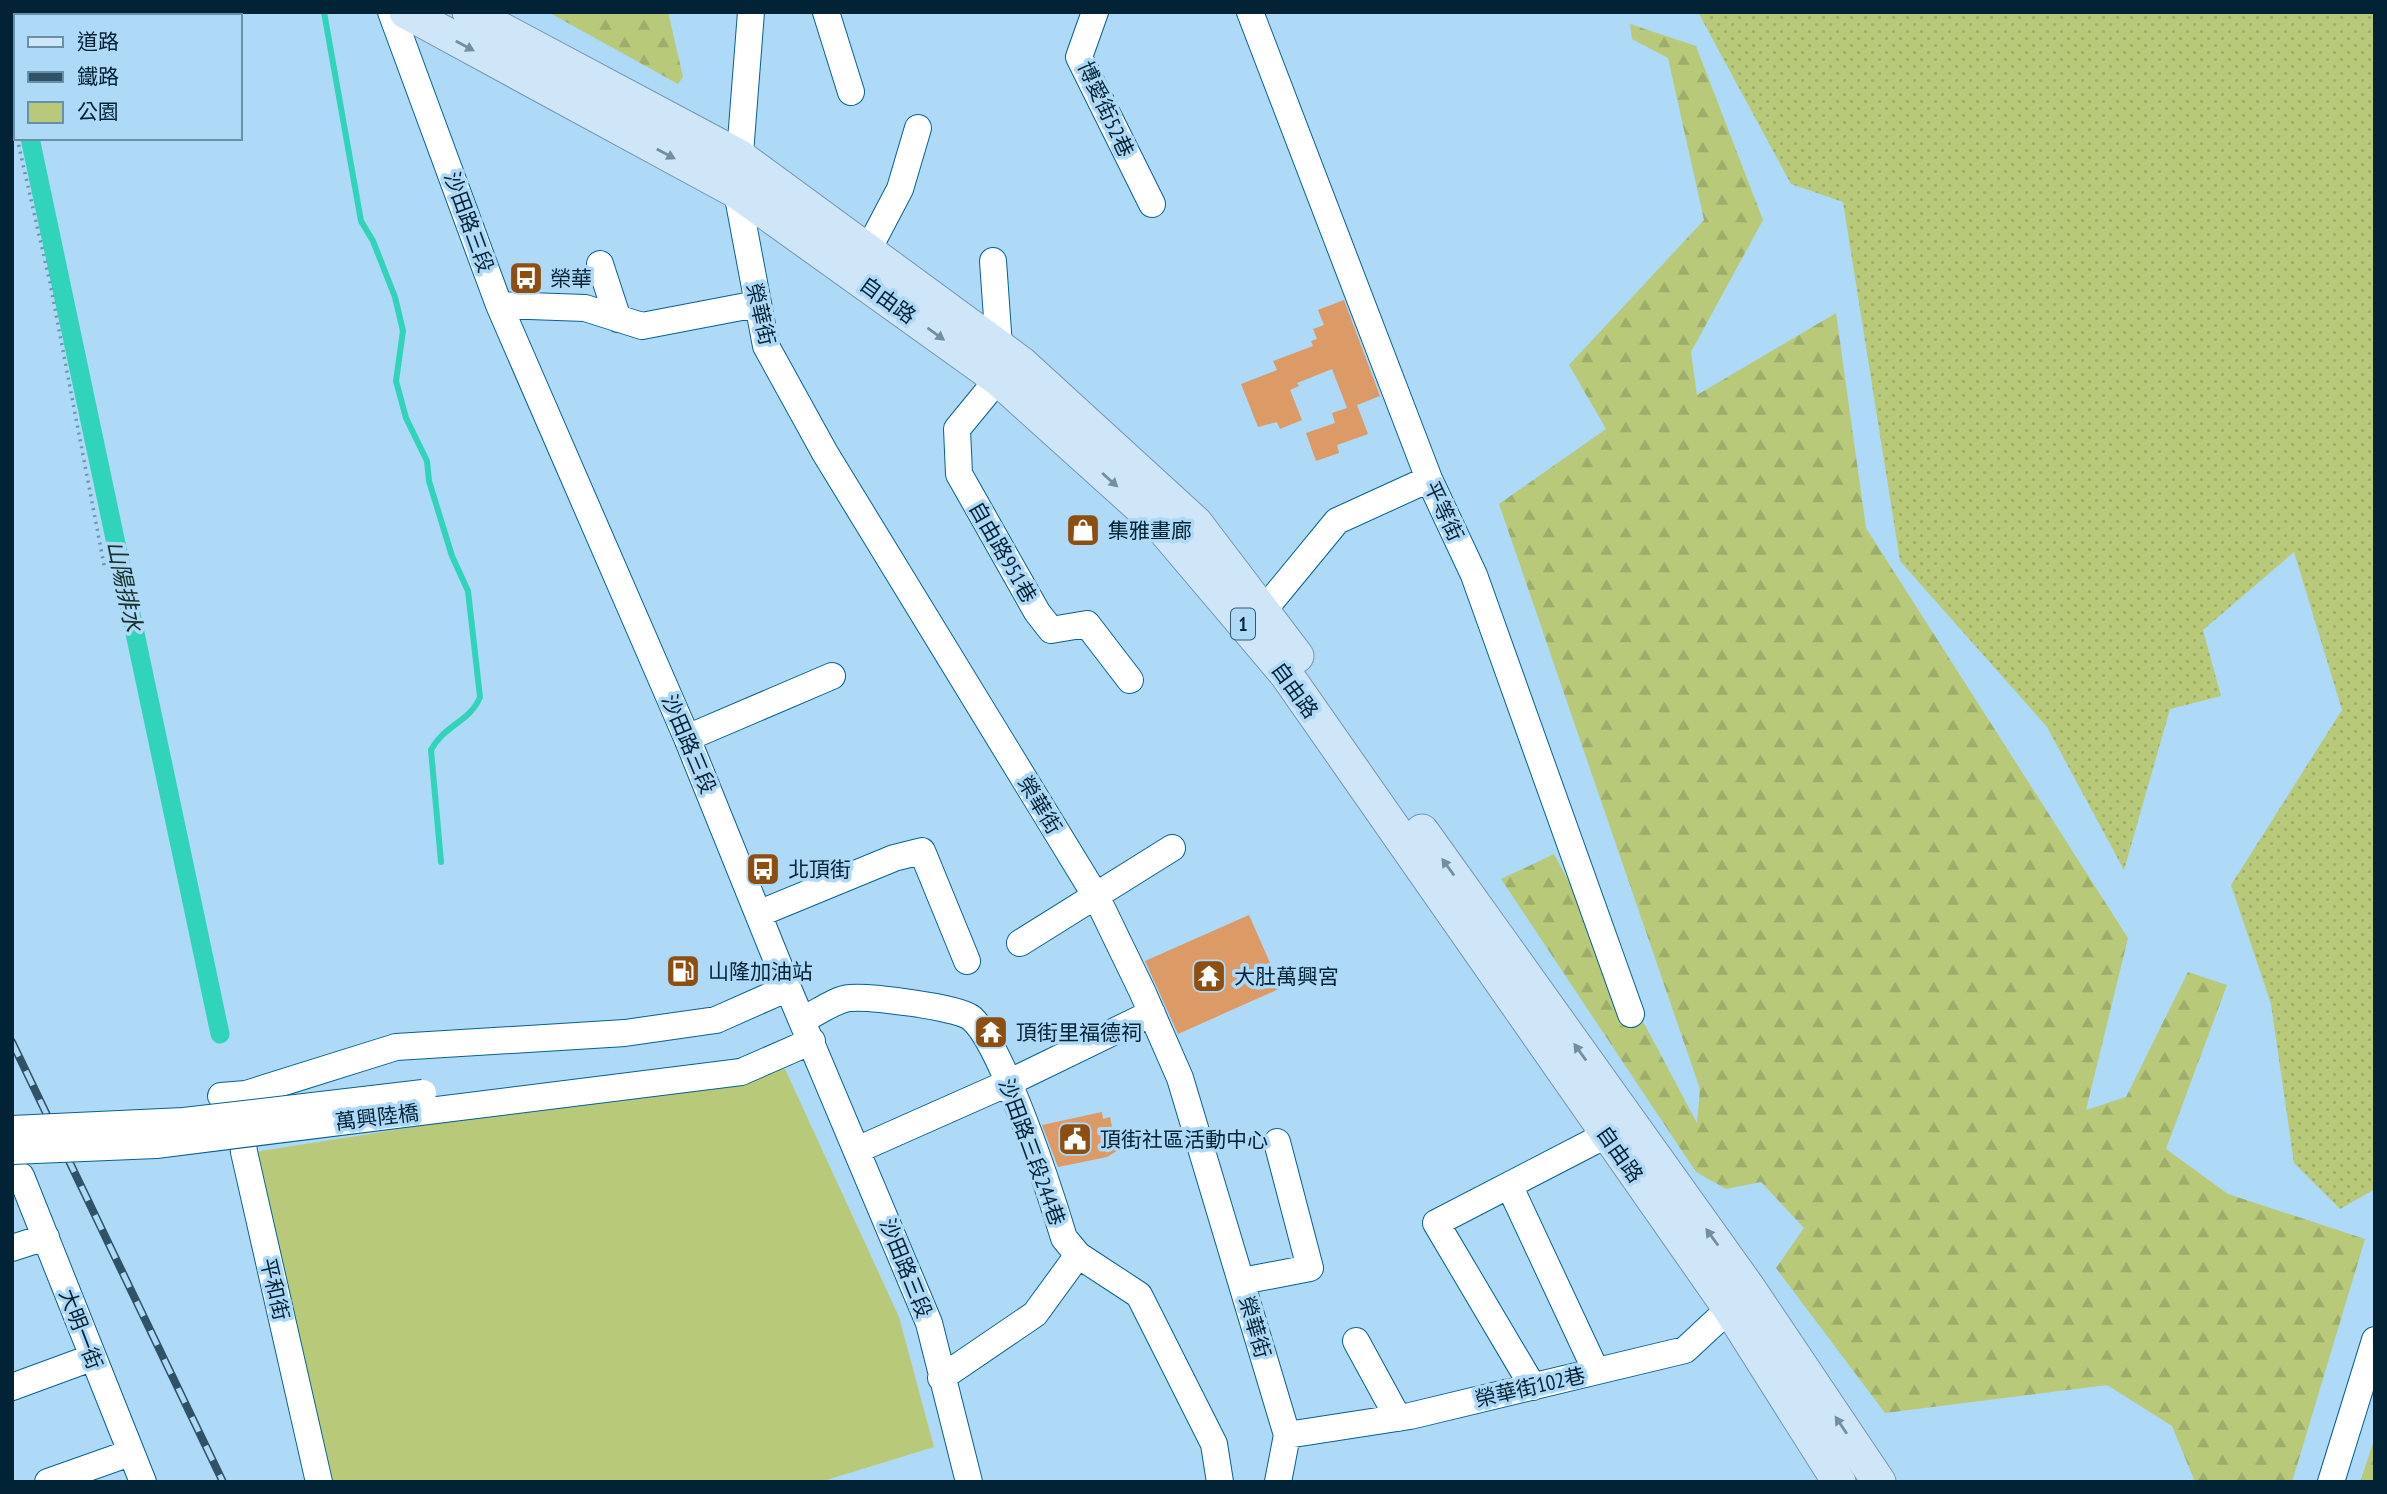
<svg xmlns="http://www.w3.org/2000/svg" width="2387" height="1494" viewBox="0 0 2387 1494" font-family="'PT Sans Narrow','Noto Sans TC',sans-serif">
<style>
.grass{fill:url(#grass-dots)}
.forest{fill:url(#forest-firs)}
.park{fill:#b8ca7a}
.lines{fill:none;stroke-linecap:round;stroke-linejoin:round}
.stream{stroke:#31d4ba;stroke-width:6}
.canal{stroke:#31d4ba;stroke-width:19}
.building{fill:#db9a66}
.minor-casing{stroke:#07618e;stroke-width:28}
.major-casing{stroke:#7296af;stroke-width:35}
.path{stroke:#6d94ae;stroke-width:3.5;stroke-dasharray:2 5;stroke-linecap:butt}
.minor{stroke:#fff;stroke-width:26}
.major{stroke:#cee6f7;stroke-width:33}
.rail-casing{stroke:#2f5267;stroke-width:8}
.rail{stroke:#aed9f7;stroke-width:5;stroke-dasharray:16;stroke-linecap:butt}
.minor-bridge-casing{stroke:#07618e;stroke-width:28;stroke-linecap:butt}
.minor-bridge{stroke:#fff;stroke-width:26}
.oneway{fill:#728ea0}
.labels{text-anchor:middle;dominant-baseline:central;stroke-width:7;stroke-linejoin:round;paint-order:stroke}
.shield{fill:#aed9f7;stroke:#36596f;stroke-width:2}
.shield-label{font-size:19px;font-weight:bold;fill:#022235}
.street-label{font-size:21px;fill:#022235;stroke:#aed9f7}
.poi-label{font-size:21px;fill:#022235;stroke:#aed9f7;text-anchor:start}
.water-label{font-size:23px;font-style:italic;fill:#17302a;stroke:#aed9f7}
</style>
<defs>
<pattern id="grass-dots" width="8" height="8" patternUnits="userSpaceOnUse" patternTransform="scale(1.75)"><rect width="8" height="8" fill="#b8ca7a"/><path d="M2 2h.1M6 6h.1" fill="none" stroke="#9dad6a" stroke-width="1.8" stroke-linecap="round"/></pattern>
<pattern id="forest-firs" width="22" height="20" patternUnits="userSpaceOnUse" patternTransform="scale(1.75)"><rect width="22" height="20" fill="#b8ca7a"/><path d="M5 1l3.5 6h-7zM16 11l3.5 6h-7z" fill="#9dad6a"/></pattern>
</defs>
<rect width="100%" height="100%" fill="#aed9f7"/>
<!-- grass -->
<path class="grass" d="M1690,12H2375V1189L2340,1209L2294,1163L2271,1004L2231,885L2342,710L2294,552L2203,630L2221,696L2170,709L2124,870L2047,727L1900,561L1843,202L1791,184L1699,14Z"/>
<!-- forest -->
<path class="forest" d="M548,12H668L683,77L678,84Z
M1630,24L1696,46L1763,220L1691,352L1697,395L1836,313L1866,528L2128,938L2086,1110L2126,1097L2188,972L2227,985L2166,1149L2228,1194L2365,1239L2292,1482H2195L2172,1426L2107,1385L1885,1413L1776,1268L1804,1228L1761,1182L1726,1189L1696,1172L1501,879L1554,854L1697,1123L1700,1089L1499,504L1606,429L1569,365L1704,220L1668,58L1632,39Z
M2375,1437V1482H2360Z"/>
<!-- park -->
<path class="park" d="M785,1069L899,1317L934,1447L820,1482H322L247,1153Z"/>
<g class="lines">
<!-- stream -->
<path class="stream" d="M324,12L361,221L373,241L395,297L403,331L396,381L406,418L427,461L429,481L452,556L468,591L480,697C470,722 445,724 431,750L441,862"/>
<!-- canal -->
<path class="canal" d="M12,53L16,69
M30,138L220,1034"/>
</g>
<!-- building -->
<path class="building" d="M1344,300L1380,396L1357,405L1368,434L1337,445L1339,453L1316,461L1306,433L1335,423L1332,413L1347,408L1332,369L1297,383L1299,386L1290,390L1302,420L1280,429L1277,422L1258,427L1241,384L1277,370L1273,361L1313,346L1311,341L1317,339L1313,329L1324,325L1318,310Z
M1249,915L1281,988L1178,1034L1145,961Z
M1102,1112L1103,1119L1110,1117L1117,1151L1107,1157L1058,1167L1042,1125Z"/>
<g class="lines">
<!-- minor casing -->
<g class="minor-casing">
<path id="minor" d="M391,12L499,305L687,738L788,988L929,1323L969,1482
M751,12L737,192L766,346L825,453L1097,898L1142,991L1180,1078L1287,1435L1278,1482
M826,12L851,92
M1095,12L1079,57L1152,204
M1250,12L1429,479L1474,575L1631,1014
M869,248L900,189L918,128
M993,261L999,346
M600,264L618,319
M499,305L585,308L642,326L757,304
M998,379L957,429L959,474L1037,612L1051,630L1087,624L1130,680
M1263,611L1337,521L1429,479
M687,738L832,676
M758,914L894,858L922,851L967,961
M1020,943L1172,848
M802,1020C816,1014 835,999 850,998C869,996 956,1007 970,1017C1001,1040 1051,1195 1064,1238L1078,1255L1139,1295L1214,1444L1220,1482
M741,1072L812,1041
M221,1096L246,1094L396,1047L625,1033L716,1020L788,988
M240,1112L244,1152L319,1482
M857,1150L1008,1083L1152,1013
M12,1177L21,1176L143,1482
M1510,1187L1596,1371
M12,1248L46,1237
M1242,1281L1310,1268L1277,1142
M1356,1341L1398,1418
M941,1378L1035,1314L1078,1255
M12,1387L91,1358
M1533,1387L1436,1223L1606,1135
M1287,1435L1410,1416L1685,1350L1743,1296
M48,1482L130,1453
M2331,1482L2375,1340"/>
</g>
<!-- major casing -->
<g class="major-casing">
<path id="major" d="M406,12L737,192L998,379L1159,524L1286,674L1729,1308L1839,1482
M469,12L739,156L1021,363L1196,523L1297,656
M1422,831L1748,1287L1879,1482"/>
</g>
<!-- path -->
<path class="path" d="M12,119L16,135
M17,138L50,283L105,570"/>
<!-- minor -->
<use href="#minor" class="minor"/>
<!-- major -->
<use href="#major" class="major"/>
<!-- rail casing -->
<g class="rail-casing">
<path id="rail" d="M12,1042L223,1482"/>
</g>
<!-- rail -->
<use href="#rail" class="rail"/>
<!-- minor-bridge casing -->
<g class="minor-bridge-casing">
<path id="minor-bridge" d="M12,1129L184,1121L423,1093
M12,1151L156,1145L741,1072"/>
</g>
<!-- minor-bridge -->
<use href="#minor-bridge" class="minor-bridge"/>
</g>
<!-- one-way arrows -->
<defs><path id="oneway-solid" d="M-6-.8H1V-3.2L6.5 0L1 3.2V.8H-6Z" transform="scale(1.75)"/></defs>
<g class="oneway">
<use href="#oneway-solid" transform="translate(465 46) rotate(28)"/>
<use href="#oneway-solid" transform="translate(666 154) rotate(28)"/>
<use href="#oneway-solid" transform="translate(936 334) rotate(36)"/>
<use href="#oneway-solid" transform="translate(1110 480) rotate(42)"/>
<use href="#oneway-solid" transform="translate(1448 867) rotate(-126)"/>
<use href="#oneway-solid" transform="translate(1580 1052) rotate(-126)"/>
<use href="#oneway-solid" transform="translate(1712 1237) rotate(-126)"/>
<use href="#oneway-solid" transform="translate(1841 1425) rotate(-124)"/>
</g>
<!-- icons -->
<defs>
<g id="bus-square" transform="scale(1.75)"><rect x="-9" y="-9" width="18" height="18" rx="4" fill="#8c4e11" stroke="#aed9f7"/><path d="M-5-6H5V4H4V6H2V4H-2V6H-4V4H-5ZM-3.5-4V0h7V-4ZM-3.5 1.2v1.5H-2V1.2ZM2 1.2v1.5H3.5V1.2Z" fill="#fff"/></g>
<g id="shop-square" transform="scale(1.75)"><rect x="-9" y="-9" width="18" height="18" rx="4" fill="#8c4e11" stroke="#aed9f7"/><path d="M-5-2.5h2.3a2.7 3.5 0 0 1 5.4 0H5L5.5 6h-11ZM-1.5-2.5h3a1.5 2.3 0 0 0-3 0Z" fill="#fff"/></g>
<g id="fuel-square" transform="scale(1.75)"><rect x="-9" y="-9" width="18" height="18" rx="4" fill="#8c4e11" stroke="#aed9f7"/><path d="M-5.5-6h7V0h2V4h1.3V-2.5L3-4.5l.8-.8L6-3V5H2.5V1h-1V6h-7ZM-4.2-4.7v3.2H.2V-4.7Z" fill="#fff"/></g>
<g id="temple-square" transform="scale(1.75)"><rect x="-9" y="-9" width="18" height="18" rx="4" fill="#8c4e11" stroke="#aed9f7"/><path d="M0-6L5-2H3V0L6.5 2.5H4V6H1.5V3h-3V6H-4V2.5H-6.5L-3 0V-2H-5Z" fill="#fff"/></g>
<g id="civic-square" transform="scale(1.75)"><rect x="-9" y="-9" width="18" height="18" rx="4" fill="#8c4e11" stroke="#aed9f7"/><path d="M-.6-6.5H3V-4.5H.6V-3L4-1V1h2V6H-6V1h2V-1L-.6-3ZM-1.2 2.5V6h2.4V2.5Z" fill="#fff"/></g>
</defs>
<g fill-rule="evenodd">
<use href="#bus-square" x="526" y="278"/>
<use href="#shop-square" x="1083" y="530"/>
<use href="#bus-square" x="763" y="869"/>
<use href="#fuel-square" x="683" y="971"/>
<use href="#temple-square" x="1209" y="976"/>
<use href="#temple-square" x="991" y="1032"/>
<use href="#civic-square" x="1075" y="1139"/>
</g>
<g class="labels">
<!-- shield labels -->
<rect class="shield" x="1231" y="608.5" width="24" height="31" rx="5"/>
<g class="shield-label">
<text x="1243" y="624">1</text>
</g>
<!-- street labels -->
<g class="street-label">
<text transform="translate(1106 109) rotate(65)">博愛街52巷</text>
<text transform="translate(469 222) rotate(70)">沙田路三段</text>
<text transform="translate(888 300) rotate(36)">自由路</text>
<text transform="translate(761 314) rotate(77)">榮華街</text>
<text transform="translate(1444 511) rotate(65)">平等街</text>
<text transform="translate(1003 552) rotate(60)">自由路951巷</text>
<text transform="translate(1295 690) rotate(54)">自由路</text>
<text transform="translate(689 744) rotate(67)">沙田路三段</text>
<text transform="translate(1040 805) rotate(59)">榮華街</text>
<text transform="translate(377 1117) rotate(-7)">萬興陸橋</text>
<text transform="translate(1032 1152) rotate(70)">沙田路三段244巷</text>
<text transform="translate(1620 1154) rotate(55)">自由路</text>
<text transform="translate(906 1268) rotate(68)">沙田路三段</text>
<text transform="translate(275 1289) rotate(77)">平和街</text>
<text transform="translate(1255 1327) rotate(74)">榮華街</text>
<text transform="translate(81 1329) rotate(69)">大明一街</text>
<text transform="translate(1530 1387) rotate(-13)">榮華街102巷</text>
</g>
<!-- poi labels -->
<g class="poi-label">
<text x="550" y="278">榮華</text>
<text x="1108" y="530">集雅畫廊</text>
<text x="788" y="869">北頂街</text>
<text x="708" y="971">山隆加油站</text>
<text x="1234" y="976">大肚萬興宮</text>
<text x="1016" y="1032">頂街里福德祠</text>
<text x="1100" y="1139">頂街社區活動中心</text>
</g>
<!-- water labels -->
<g class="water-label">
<text transform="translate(125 586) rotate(78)">山陽排水</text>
</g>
</g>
<!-- border -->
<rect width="2387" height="1494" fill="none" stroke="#022235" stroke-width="28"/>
<!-- legend -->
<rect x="14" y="14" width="228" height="126" fill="#aed9f7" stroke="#6990a9" stroke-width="2"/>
<rect x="28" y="37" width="35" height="10" fill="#cee6f7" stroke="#6990a9" stroke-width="2"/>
<text x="77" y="49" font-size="21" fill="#022235">道路</text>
<rect x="28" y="72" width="35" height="10" fill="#2f5267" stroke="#6990a9" stroke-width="2"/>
<text x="77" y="84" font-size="21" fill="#022235">鐵路</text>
<rect x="28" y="102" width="35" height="21" fill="#b8ca7a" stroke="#6990a9" stroke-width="2"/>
<text x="77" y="119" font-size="21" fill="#022235">公園</text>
</svg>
